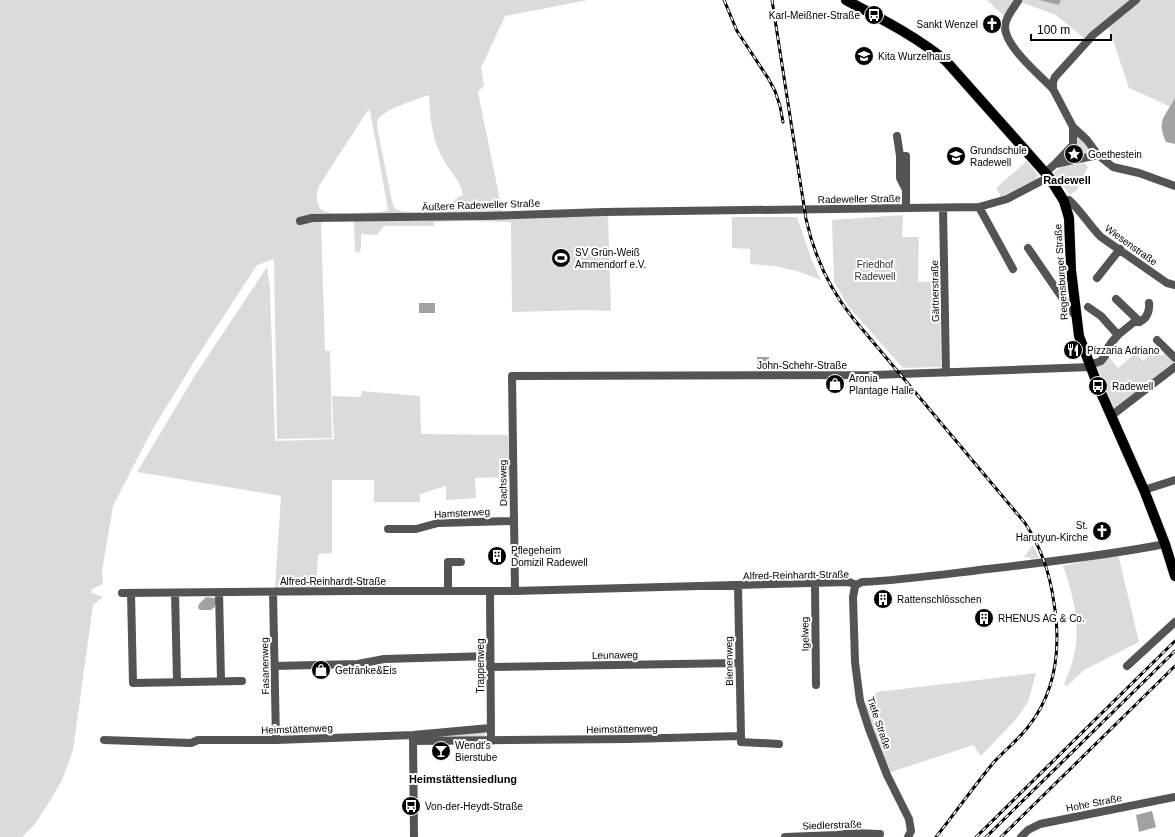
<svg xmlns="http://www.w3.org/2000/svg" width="1175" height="837" viewBox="0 0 1175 837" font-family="Helvetica,sans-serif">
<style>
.green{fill:#dbdbdb;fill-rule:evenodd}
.water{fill:#a2a2a2}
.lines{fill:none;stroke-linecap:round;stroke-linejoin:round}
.major-casing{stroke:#dbdbdb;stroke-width:11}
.minor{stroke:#545454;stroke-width:8}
.major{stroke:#000;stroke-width:10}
.rail-casing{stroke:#000;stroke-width:3}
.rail{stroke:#fff;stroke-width:1.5;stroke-dasharray:4.5;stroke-linecap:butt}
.labels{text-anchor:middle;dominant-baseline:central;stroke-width:4;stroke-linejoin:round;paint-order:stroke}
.poi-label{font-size:10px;fill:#000;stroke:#fff;text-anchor:start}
.street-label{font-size:10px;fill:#000;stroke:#fff}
.park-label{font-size:10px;fill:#323232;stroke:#fff}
.neighbourhood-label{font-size:11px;font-weight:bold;fill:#000;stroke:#fff}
</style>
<rect width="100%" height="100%" fill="#fff"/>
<!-- green -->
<path class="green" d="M0,0H588L505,16L481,68L484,85L478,92L503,215L511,218L608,216L611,311L589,310L512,312L511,222L464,221L434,222V226H384L377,235L361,234V248L359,253L355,252L354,221H321L325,351H330L332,438L277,439L274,259L257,265L195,360L151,432L113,506L102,571L103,584L92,589L91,591L92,593L103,597L93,605L73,750L62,780L51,799L35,824L22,837H0ZM429,95C430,117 432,140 443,159C450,171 460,180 463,195C454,198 451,205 443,209C434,213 403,214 396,209C393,207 393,204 392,201L377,127C377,124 377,120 379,118C385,109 418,99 429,95ZM368,110L370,111L388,209L387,211C374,212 335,216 324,211C315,207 316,193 319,186Z
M987,0H1175V98L1170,107L1156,100L1129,88L1108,25L1085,39L1056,15L1015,0L1004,16Z
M1077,135L1094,152L1067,158L1075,146Z
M1027,161L1038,175L1036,179L1001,197L996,188Z
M1085,163L1088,167L1078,186V189L1070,195L1053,173L1061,167Z
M903,215L902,237H919L918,282L940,281L941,367L903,368L849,307L834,282L832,220Z
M732,217H797L812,261L821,280L797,271L775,266L750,264V249L732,248Z
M267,267L270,288L275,441L334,439L332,396L359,397L361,396L362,391L420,396L421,434L508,435L510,477L475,478L476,498L446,500V486L420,494V502H374V480H332V553L318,554L316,588H275L281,496L137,472L194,377Z
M1156,350L1161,356L1165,353L1175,364L1114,411L1097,366L1109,357L1118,368L1136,353L1143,361Z
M1033,545L1039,558L1030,559L1029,557H1024Z
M1118,554L1139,642L1084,670L1067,686L1064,684C1068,675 1072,665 1074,655C1081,624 1073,594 1063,566Z
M1036,673L1028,702L1017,718L981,756L973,745L888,773L864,709L877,692Z
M484,731L485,734L484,738H418Z"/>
<!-- water -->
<path class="water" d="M1039,0H1061L1059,5Z
M1175,98V144L1166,142C1156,120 1165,117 1175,98Z
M419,303H435V313H419Z
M757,357H769V367H757Z
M206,597L215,598C218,602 215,608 211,610H200L198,608L199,604Z
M1152,811L1156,827L1139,832L1136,815Z"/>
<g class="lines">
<!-- major casing -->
<g class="major-casing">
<path id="major" d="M846,0C881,19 916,36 946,61L1049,177L1064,201L1069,218L1071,270L1079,336L1098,386L1144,490L1165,544L1175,576"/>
</g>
<!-- minor -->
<path class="minor" d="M1018,1C1013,9 1006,16 1005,26C1004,46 1040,75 1053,89
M1073,127L1087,140L1098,155
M897,136L900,156H906V208
M900,156V178L905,188
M1055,164L1073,145V127L1053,89V82L1055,77L1093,35L1136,0
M1045,173L1055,164L1098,155L1113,167L1139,173L1175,186
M1064,201L1069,200C1081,211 1090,226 1101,237L1167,283L1175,285
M979,207L1013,269
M943,208L946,373
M300,221L312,218L485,216L604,212L979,207L1007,199L1049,177
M1028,248L1072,312L1076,316
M1097,278L1120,249
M1116,299L1140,322
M1088,307L1101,316L1118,335
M1157,340L1175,358
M1090,365L1101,361L1105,356L1106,350L1111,343L1118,335L1134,322C1145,323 1150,313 1149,303
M1111,416L1175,367
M1144,490L1175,480
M388,529H416L438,523L514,521
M815,583L816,685
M856,585L862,582C907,580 952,573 997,568C1054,561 1110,555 1165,544
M856,585L855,587L853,597L855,662L860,701L869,729L887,775L909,819L911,831L908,837
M738,586L741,736
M448,591V562H461
M490,591L491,741
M515,591L512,376L873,375L1091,367
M219,592L221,680
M273,592L276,740
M122,593L355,591H515L849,582L856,585
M131,593L133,683L242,681
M175,593L177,681
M275,666L358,664L384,659L490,656
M1127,666L1175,622
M490,667L739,663
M413,738L414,837
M104,740L191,743L198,740H276L413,735L490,728
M413,741L628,739L741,736V742L779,744
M785,837L837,835L853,833L880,834
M1021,837L1028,830L1040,824L1175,797"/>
<!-- major -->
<use href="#major" class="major"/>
<!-- rail casing -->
<g class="rail-casing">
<path id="rail" d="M724,0L737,31L768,78L775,91L780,106L783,122
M772,0L806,219C814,255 829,288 852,317L1025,523C1041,547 1050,574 1054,603C1061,647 1057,691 1028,727C1018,740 1005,750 994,762C974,786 956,812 936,837
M976,837L1175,641
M986,837L1175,651
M1001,837L1175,666"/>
</g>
<!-- rail -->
<use href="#rail" class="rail"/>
</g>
<!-- icons -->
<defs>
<g id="bus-disc" transform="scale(1)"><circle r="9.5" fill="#000" stroke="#fff"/><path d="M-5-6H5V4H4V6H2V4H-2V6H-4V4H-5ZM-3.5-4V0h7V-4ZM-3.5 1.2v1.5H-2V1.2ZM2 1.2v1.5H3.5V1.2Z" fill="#fff"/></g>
<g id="church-disc" transform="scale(1)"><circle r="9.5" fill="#000" stroke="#fff"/><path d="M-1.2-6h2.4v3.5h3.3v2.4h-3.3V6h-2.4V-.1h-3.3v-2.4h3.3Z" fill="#fff"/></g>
<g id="school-disc" transform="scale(1)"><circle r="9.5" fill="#000" stroke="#fff"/><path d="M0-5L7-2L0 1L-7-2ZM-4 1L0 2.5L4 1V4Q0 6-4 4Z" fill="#fff"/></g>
<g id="sight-disc" transform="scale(1)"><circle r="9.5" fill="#000" stroke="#fff"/><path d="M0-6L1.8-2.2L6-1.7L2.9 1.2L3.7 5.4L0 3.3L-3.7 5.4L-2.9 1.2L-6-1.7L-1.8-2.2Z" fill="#fff"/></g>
<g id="stadium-disc" transform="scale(1)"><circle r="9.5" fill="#000" stroke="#fff"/><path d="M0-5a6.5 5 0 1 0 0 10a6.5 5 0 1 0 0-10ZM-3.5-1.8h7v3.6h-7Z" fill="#fff"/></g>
<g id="restaurant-disc" transform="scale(1)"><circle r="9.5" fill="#000" stroke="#fff"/><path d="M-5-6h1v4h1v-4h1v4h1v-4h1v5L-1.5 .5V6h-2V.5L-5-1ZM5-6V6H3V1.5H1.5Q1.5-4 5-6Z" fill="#fff"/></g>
<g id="shop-disc" transform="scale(1)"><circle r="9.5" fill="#000" stroke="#fff"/><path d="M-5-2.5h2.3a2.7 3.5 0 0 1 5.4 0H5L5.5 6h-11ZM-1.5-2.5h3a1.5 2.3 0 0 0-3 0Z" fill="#fff"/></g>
<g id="building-disc" transform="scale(1)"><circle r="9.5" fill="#000" stroke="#fff"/><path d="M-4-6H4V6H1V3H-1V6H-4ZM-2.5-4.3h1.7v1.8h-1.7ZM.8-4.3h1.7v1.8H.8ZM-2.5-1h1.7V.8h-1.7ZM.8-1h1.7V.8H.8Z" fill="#fff"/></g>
<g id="bar-disc" transform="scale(1)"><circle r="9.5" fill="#000" stroke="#fff"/><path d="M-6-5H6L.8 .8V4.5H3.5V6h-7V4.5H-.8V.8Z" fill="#fff"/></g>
</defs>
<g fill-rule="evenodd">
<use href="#bus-disc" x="874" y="15"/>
<use href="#church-disc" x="992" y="24"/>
<use href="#school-disc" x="864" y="56"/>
<use href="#sight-disc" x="1074" y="154"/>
<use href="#school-disc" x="956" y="156"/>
<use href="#stadium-disc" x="561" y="258"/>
<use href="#restaurant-disc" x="1073" y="350"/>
<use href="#shop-disc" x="835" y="384"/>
<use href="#bus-disc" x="1098" y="386"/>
<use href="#church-disc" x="1102" y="531"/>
<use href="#building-disc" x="497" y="556"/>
<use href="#building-disc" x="883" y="599"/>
<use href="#building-disc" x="984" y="618"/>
<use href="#shop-disc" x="321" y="670"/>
<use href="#bar-disc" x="441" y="751"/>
<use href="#bus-disc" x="411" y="806"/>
</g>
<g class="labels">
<!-- poi labels -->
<g class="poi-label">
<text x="860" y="15" text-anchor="end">Karl-Meißner-Straße</text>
<text x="978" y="24" text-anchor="end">Sankt Wenzel</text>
<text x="878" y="56">Kita Wurzelhaus</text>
<text x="970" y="150">Grundschule<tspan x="970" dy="12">Radewell</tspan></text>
<text x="1088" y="154">Goethestein</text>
<text x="575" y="252">SV Grün-Weiß<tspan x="575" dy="12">Ammendorf e.V.</tspan></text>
<text x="1087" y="350">Pizzaria Adriano</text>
<text x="849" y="378">Aronia<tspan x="849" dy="12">Plantage Halle</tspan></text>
<text x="1112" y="386">Radewell</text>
<text x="1088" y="525" text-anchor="end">St.<tspan x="1088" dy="12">Harutyun-Kirche</tspan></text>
<text x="511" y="550">Pflegeheim<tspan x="511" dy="12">Domizil Radewell</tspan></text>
<text x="897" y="599">Rattenschlösschen</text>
<text x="998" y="618">RHENUS AG &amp; Co.</text>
<text x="335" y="670">Getränke&amp;Eis</text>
<text x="455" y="745">Wendt's<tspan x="455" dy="12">Bierstube</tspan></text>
<text x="425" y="806">Von-der-Heydt-Straße</text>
</g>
<!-- street labels -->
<g class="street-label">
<text transform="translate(859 199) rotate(-1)">Radeweller Straße</text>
<text transform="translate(481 205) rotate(-2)">Äußere Radeweller Straße</text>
<text transform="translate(1131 245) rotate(36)">Wiesenstraße</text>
<text transform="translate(1061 272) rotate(-94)">Regensburger Straße</text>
<text transform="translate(935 291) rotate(-91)">Gärtnerstraße</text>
<text x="802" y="365">John-Schehr-Straße</text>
<text transform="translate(503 483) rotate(-91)">Dachsweg</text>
<text transform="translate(462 513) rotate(-3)">Hamsterweg</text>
<text transform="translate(796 575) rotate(-1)">Alfred-Reinhardt-Straße</text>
<text x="333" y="581">Alfred-Reinhardt-Straße</text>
<text transform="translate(805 634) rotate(-91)">Igelweg</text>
<text transform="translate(615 655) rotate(-1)">Leunaweg</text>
<text transform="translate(729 661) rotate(-91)">Bienenweg</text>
<text transform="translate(265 666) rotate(-91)">Fasanenweg</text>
<text transform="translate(480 666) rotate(-90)">Trappenweg</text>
<text transform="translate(879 723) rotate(71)">Tiefe Straße</text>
<text transform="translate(297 729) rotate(-2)">Heimstättenweg</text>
<text transform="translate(622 729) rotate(-1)">Heimstättenweg</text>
<text transform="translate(1094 803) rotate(-11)">Hohe Straße</text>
<text transform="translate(832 825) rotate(-2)">Siedlerstraße</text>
</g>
<!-- park labels -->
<g class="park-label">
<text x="875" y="264">Friedhof<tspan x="875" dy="12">Radewell</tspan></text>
</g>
<!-- neighbourhood labels -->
<g class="neighbourhood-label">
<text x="1067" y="180">Radewell</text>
<text x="463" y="779">Heimstättensiedlung</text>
</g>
</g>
<!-- scale -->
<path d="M1031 34v6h80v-6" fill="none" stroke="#000000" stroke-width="2"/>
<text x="1037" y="34" font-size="12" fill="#000000" stroke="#ffffff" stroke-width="3" paint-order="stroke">100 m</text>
</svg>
